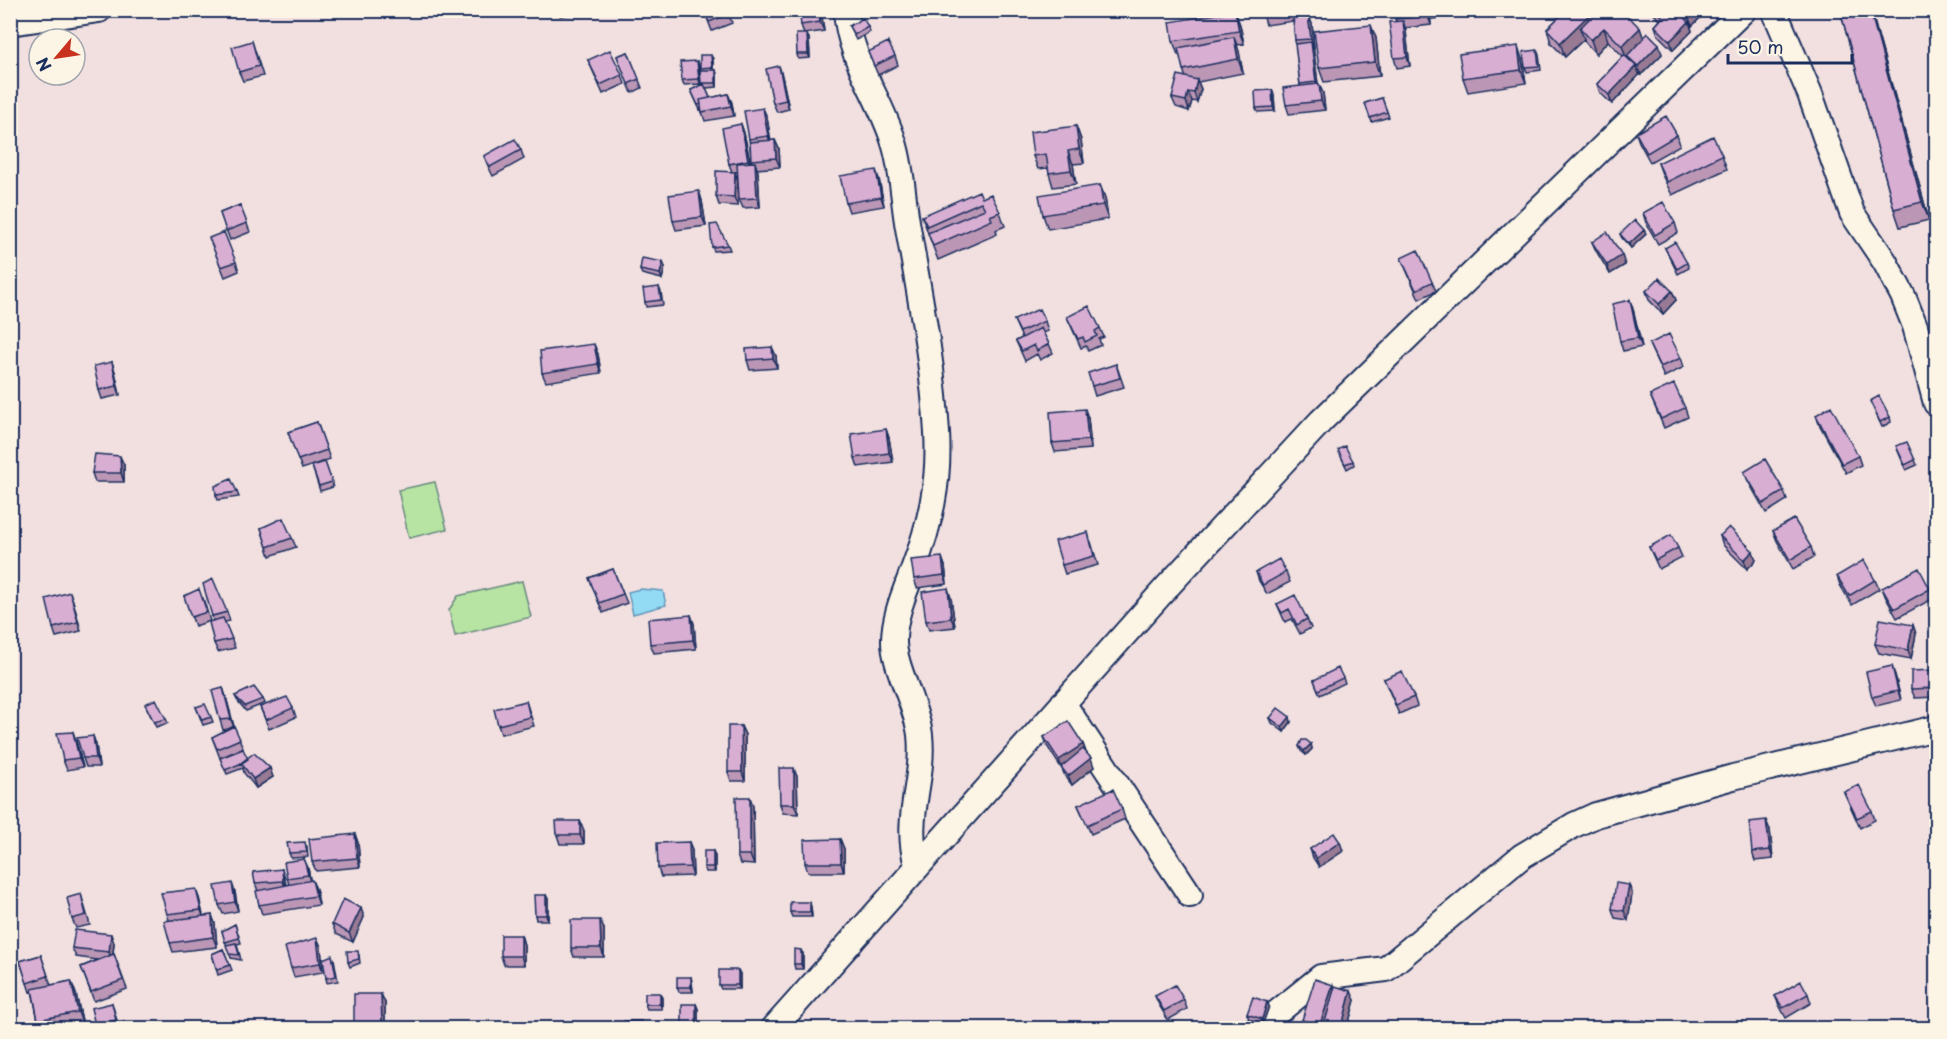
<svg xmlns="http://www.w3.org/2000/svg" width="1947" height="1039" viewBox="0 0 1947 1039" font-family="'Playpen Sans',sans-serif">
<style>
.green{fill:#b7e4a2;stroke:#698a80;stroke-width:1.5}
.water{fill:#93dbf5;stroke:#6396b9;stroke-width:1.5}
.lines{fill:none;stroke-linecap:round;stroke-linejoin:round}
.minor-casing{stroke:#1b2f5e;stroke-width:28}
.minor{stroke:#fcf5e5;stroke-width:24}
.wall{fill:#bb96b5;stroke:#1b2f5e;stroke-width:1.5;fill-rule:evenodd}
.shaded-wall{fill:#987a94;stroke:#1b2f5e;stroke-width:1.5}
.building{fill:#d9aed3;stroke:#1b2f5e;stroke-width:1.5}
</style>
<rect width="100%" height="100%" fill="#f2e0e0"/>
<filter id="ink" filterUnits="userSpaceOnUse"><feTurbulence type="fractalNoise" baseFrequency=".0167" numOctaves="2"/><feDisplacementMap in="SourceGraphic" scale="12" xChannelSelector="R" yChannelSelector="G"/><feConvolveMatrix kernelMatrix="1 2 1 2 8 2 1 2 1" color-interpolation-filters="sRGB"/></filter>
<g filter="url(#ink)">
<!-- green -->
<path class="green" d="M435,482L447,529L409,538L398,490Z
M522,581L531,617L455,636L449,610L458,596Z"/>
<!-- water -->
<path class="water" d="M640,589L663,591L666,605L633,614L628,592Z"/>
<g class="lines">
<!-- minor casing -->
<g class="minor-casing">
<path id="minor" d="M846,10C849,61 882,99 895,146C902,170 903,197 907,222C919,292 933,362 937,433C940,482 930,525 913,570C905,592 894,616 894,640C893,665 917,706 920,735C925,781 903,818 917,865
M1774,10L1810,94L1852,213L1885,262L1903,296L1915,326L1936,403
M10,23L99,10
M1063,703L1190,895
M774,1028L1166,588L1321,421L1744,10
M1258,1028L1321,977L1386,969L1522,856L1574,825L1596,815L1733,777L1936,728"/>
</g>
<!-- minor -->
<use href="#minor" class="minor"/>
</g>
<!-- wall -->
<path class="wall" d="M558,10H575L576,14L560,16Z
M579,10H597L598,13L581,16Z
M704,10H727L732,23L712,31Z
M821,10L824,31L804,34L801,25Z
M1262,10H1307L1312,24L1314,48H1313L1318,84L1323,93L1325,110L1289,114L1286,105L1300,86L1293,21L1266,25Z
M1394,10H1461V16L1432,19L1430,14L1431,25L1405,28L1410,66L1397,68L1394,58L1396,22Z
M1566,10L1640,28L1643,38L1662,54L1641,75L1638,72L1639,75L1612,104L1600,93L1597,84L1623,56L1608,41L1596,54L1585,42L1584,39L1565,57L1551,43L1547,29Z
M1652,10H1708L1692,26L1690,23L1692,31L1673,50L1658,35L1655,26L1660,20L1654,14Z
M1840,10H1871L1929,220L1900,227L1894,209Z
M1235,11L1240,25L1244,44L1237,45L1243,73L1198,82L1201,89L1197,102L1192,101L1189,111L1176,107L1172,98L1185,76L1180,55H1178L1173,41Z
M849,26L868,27L870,32L856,40Z
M1376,38L1380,76L1324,82L1319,68Z
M809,39L810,58L798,59L797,54Z
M252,41L263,76L243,81L239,72Z
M1537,50L1539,55L1541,70L1527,72L1525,67Z
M628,52L642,88L632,93L617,56Z
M868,52L895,56L898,65L878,75Z
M713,59V70H716L717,75V87L706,88L710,98L728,94L732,103L734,116L705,121L701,109L700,110L691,90L701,85V70L700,68Z
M1522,59L1526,83L1468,92L1463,78Z
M588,60L622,75L625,84L603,94Z
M697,61L699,66L700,84L684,85L682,80Z
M779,66L782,76L789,109L777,112L773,103Z
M1272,90L1274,95L1275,111L1258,112L1256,108Z
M1382,98L1389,117L1372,122L1365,103Z
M767,117L771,141L775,140L779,149L780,167L757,169L758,172L760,207L743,208L739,199L738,181V206L719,205L716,196L732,172L729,164L741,124L744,133L750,163H752L749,139ZM735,172H738V181Z
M1076,126L1081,140L1084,163L1073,164L1076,184L1053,187L1049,173L1048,168L1038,169L1033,156Z
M1636,133L1677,135L1680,145L1650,162L1639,142Z
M521,150L524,159L493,176L488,166L484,156Z
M1722,155L1727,169L1672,195L1663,177L1658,163Z
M879,179L884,206L849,212L846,203Z
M1100,185L1105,198L1108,219L1048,229L1043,215Z
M699,191L702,201L706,226L676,230L673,221Z
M982,198L1000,212L1005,226L996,230L997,234L938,260L933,247L922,216Z
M240,205L250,232L230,240L220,213Z
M1643,213L1675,223L1678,233L1658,244L1646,223Z
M1644,230L1646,234L1631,248L1622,238L1620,234Z
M1592,242L1625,265L1610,274L1596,251Z
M728,245L730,250L714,251L712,247Z
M213,247L236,262L239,271L225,277Z
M1665,248L1687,263L1689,268L1678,274Z
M1401,258L1432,282L1436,291L1419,299Z
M665,267L662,279L642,274L640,270Z
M659,287L661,292L663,305L646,307L645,302Z
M1646,291H1672L1676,300L1663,314L1649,300Z
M1630,300L1633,309L1642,347L1623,351L1620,341Z
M1067,317L1100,328L1104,337L1099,339L1101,345L1088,351L1086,346L1081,348Z
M1014,320L1045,321L1048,331L1043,333L1049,344L1053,353L1040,360L1037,354L1025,361L1016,341L1022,338Z
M1649,344L1681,358L1684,367L1664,377Z
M772,347L776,356L777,368L750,370L747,360Z
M598,354L601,373L546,382L542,373Z
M112,362L115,372L120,395L102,399L99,390Z
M1116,364L1124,387L1095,396L1092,386Z
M1650,395L1685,408L1688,417L1664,428Z
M1870,401L1890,417L1891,422L1882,427Z
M1816,415L1858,456L1861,465L1846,473L1819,424Z
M1088,418L1091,449L1055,452L1052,443Z
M317,422L330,459L302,469L288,432Z
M886,429L889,438L893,462L858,467L855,458Z
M1338,450L1353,461L1354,465L1347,469Z
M1898,451L1915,460L1917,465L1906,470Z
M325,462L333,487L320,491L312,466Z
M124,465V482H95L92,473Z
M1744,472L1784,491L1787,500L1766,513L1748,481Z
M237,492L239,497L218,500L216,495Z
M261,528L292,538L296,547L270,556Z
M1773,531L1811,547L1814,557L1793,569L1777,541Z
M1720,536L1756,560L1747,569L1723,545Z
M1091,542L1098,565L1065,574L1062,565Z
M1649,547L1678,548L1682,557L1659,569L1653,556Z
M945,566L947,584L917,588L914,579Z
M613,569L627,603L603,613L589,578Z
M1256,572H1286L1290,582L1267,594L1259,581Z
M1837,576L1875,580L1879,589L1852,605L1840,585Z
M1882,588L1930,589L1934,598L1897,618L1886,598Z
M184,596L203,598L210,621L195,626Z
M951,598L955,627L929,630L926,621Z
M73,601L81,631L56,637L53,628Z
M1277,604L1307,619L1311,628L1300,634L1292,619L1285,622Z
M227,612L230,621L225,622L235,648L218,652L214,643L213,621L212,616Z
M691,615L694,624L696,649L654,653L650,644Z
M1913,625L1916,634L1911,659L1879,653L1875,644Z
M1935,670L1936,673V697L1915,698L1911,689Z
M1895,675L1901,700L1876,706L1872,697Z
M1343,678L1345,683L1320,695L1314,680Z
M1384,679L1414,697L1417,706L1399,714Z
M223,688L226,697L234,726L243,748L220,758L212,737L228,729L223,730L220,720Z
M235,696L263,699L265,703L246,711L237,700Z
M526,701L534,726L501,734L498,725Z
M145,704L166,719L168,723L156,727Z
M196,707L211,717L213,722L203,725Z
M260,707L293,708L296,717L269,729Z
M1270,718L1291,722L1284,732L1272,723Z
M741,726L745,735V781H731L728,772Z
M73,732L76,741L83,767L67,770L63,760Z
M93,736L96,745L99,767H86L83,758Z
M1044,737L1083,744L1086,752L1094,767L1072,785L1065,776L1062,769L1047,746Z
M1311,744L1312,749L1306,755L1301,751L1299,746Z
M220,758L248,759L273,777L256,788L244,773L243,768L227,774Z
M797,777L798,814L783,813L780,804Z
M1844,792L1872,811L1875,820L1860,828Z
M1078,805L1122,809L1125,819L1091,834Z
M753,806L754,865L740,864L737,855Z
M580,821L584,831V844H560L557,835Z
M1770,830L1773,859L1755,861L1752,852Z
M355,834L358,843L360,867L316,871L312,862Z
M840,839L844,849V872H808L805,863Z
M689,842L692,851L693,876L661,877L658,868Z
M307,846L308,857L291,858L289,853Z
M1310,849L1343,851L1319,867L1313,858Z
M713,851L715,856V872H706L704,867Z
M304,859L308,868L310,880L316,889L319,905L262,914L259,905L258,891L255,883L282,869L285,879L286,885L289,884L287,878Z
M1629,885L1632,894L1628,920L1615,918L1612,909Z
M235,892L238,911L223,914L219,905Z
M81,894L90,925L76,928L72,919Z
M546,895L548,899V920H536L535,915Z
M199,898L203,916L212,915L215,924L217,947L173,952L170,943L169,920L167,914Z
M811,907L812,917H792L790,912Z
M364,917L353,942L336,934L332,924Z
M235,924L241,943L237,944L241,960L231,958L222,931Z
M604,929V957H574L571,948Z
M521,935L524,945V965H504L501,956Z
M317,938L321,947L323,972L294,977L291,968Z
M114,943L113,954H114L127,989L94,1001L81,967L98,960L76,957L72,948Z
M223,949L232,970L218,975L212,954Z
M803,954V969H795L794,964Z
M41,955L51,985L71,981L76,994L83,1025L69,1029H41L38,1020L32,991L30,992L20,961Z
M359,955L360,963L350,967L348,962Z
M334,959L338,981L327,983L326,978Z
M738,970L740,974V989H721L719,985Z
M691,977L692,982L693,992H679L677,987Z
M1334,988L1355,1000L1347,1029H1327L1326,1026V1029H1305L1302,1020Z
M381,994L385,1003V1029H355L354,1027Z
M1808,994L1811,1003L1786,1018L1779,1005L1775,996Z
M1155,996L1184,1000L1187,1009L1168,1020L1159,1005Z
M662,998V1009H647L645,1004Z
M1267,1002L1269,1006L1263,1023L1249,1019L1247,1014Z
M112,1003L118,1024L127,1029H97L95,1025Z
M696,1004L698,1009V1028L684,1029L682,1024Z"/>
<!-- shaded-wall -->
<path class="shaded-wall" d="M819,10H821L824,31L820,22Z
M1427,10H1429L1430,14L1431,25L1428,16Z
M1594,10H1610L1580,28L1584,39L1565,57L1560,43Z
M1690,10H1708L1692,26L1687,13Z
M1870,10H1871L1929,220L1922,202Z
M1235,11L1240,25L1244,44L1239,31Z
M1308,15L1312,24L1314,48L1311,39Z
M1403,21L1406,30L1410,66L1407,57Z
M1689,22L1692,31L1673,50L1670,41Z
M1371,25L1376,38L1380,76L1375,62Z
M1604,28L1608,41L1596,54L1591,40Z
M1640,28L1645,42L1627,56L1628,58L1627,60L1622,46Z
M807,34L809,39L810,58L808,54Z
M1234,37L1239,51L1243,73L1238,59Z
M1311,42L1314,51L1319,92L1316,82Z
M1659,44L1662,54L1641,75L1638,66Z
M1518,46L1522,59L1526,83L1521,70Z
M711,55L713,59V72L712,67Z
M697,61L699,66L700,84L699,79Z
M779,66L782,76L789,109L786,100Z
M1636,66L1639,75L1612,104L1609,95Z
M716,70L717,75V87L716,83Z
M1197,80L1201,89L1197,102L1194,93Z
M1319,84L1323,93L1325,110L1321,101Z
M1272,90L1274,95L1275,111L1273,107Z
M1188,92L1192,101L1189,111L1186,101Z
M728,94L732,103L734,116L731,106Z
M763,108L767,117L771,145L768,136Z
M741,124L744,133L752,169L748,160Z
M1076,126L1081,140L1084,163L1079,149Z
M775,140L779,149L780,167L776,158Z
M1068,151L1073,164L1076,184L1071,170Z
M755,162L758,172L760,207L757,198Z
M876,170L879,179L884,206L881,197Z
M735,172L738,181V206L734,197Z
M1100,185L1105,198L1108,219L1103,205Z
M699,191L702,201L706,226L702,217Z
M1644,230L1646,234L1631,248L1629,244Z
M1622,255L1625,265L1610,274L1607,265Z
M663,262L665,267L662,279L660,274Z
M1672,291L1676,300L1663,314L1659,304Z
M1630,300L1633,309L1642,347L1638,338Z
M594,344L598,354L601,373L598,364Z
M772,347L776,356L777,368L773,358Z
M112,362L115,372L120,395L117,386Z
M1085,409L1088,418L1091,449L1088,440Z
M886,429L889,438L893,462L889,453Z
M120,456L124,465V482L121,473Z
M1753,551L1756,560L1747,569L1744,560Z
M942,557L945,566L947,584L944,575Z
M948,588L951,598L955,627L951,618Z
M70,592L73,601L81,631L78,622Z
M691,615L694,624L696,649L693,640Z
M1913,625L1916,634L1911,659L1908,650Z
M1892,666L1895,675L1901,700L1898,691Z
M223,688L226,697L234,728L231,719Z
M1290,717L1291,722L1284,732L1282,727Z
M741,726L745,735V781L742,772Z
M73,732L76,741L83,767L79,758Z
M93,736L96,745L99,767L96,758Z
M1083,744L1086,753L1061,767L1062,769L1059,760Z
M1311,744L1312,749L1306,755L1304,751Z
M1091,758L1094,767L1072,785L1068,776Z
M270,768L273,777L256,788L253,779Z
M794,768L797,777L798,814L794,804Z
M750,797L753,806L754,865L750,855Z
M1766,820L1770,830L1773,859L1770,850Z
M580,821L584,831V844L580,835Z
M355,834L358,843L360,867L357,858Z
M840,839L844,849V872L841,863Z
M689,842L692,851L693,876L690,867Z
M1340,842L1343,851L1319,867L1316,858Z
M713,851L715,856V872L713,867Z
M304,859L308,868L311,884L308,875Z
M282,869L285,879L286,890L283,881Z
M312,880L316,889L319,905L316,896Z
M232,883L235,892L238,911L235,902Z
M1629,885L1632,894L1628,920L1624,911Z
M196,889L199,898L204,919L201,910Z
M546,895L548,899V920L546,915Z
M810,902L811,907L812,917L810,912Z
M361,908L364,917L353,942L349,933Z
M212,915L215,924L217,947L213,937Z
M600,920L604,929V957L601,948Z
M111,934L114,943L112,962L109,952Z
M521,935L524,945V965L521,956Z
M317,938L321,947L323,972L320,963Z
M801,950L803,954V969L801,964Z
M738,970L740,974V989L738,985Z
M691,977L692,982L693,992L691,987Z
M71,981L76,994L83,1025L78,1012Z
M1333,985L1336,994L1325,1022L1326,1026V1029H1322L1320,1025Z
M1351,991L1355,1000L1347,1029H1342V1026Z
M660,993L662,998V1009L660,1004Z
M381,994L385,1003V1029H383L382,1026Z
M1267,1002L1269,1006L1263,1023L1262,1019Z
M696,1004L698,1009V1028L696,1024Z"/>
<!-- building -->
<path class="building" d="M704,10H727L729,14L709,22Z
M799,10H819L820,22L801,25Z
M1262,10H1297L1263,16Z
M1394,10H1427L1428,16L1395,19Z
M1566,10H1594L1560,43L1547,29Z
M1598,10H1622L1640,28L1622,46L1604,28L1591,40L1580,28Z
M1656,10H1678L1689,22L1670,41L1655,26L1663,17Z
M1840,10H1870L1922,202L1894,209Z
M1235,11L1239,31L1173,41L1170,22Z
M1308,15L1311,39L1295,40L1293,16Z
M863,18L868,27L854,35L849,26Z
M1403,21L1407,57L1394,58L1389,22Z
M1371,25L1375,62L1319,68L1314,31Z
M1648,33L1659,44L1638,66L1627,56Z
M796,34H807L808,54H797Z
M1234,37L1238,59L1183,70L1178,48Z
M252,41L259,66L239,72L232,47Z
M888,42L895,56L874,66L868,52Z
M1311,42L1316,82L1300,84L1295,44Z
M1518,46L1521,70L1463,78L1459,54Z
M610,50L622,75L600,85L588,60Z
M1537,50L1539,66L1525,67L1523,52Z
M628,52L639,79L628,84L617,56Z
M700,55H711L712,67L700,68Z
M1624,55L1636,66L1609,95L1597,84Z
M697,61L699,79L682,80L680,62Z
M779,66L786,100L773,103L766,69Z
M700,70H716V83H701Z
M1178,75L1197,80L1194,93L1188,92L1186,101L1172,98Z
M704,84L710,98L700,100L701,104L698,105L691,90Z
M1319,84L1321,101L1286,105L1283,88Z
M1272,90L1273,107L1256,108L1255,91Z
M728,94L731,106L702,112L700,100Z
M1382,98L1387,112L1370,118L1365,103Z
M763,108L768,136L749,139L744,111Z
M1666,116L1677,135L1647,153L1636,133Z
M741,124L748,160L729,164L722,128Z
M1076,126L1079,149L1068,151L1071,170L1049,173L1046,154L1033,156L1030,132Z
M1713,136L1722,155L1667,182L1658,163Z
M515,139L521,150L490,167L484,156Z
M775,140L776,158L751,160L750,142Z
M755,162L757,198L739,199L737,163Z
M876,170L881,197L846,203L840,176Z
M716,171L735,172L734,197L716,196Z
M1100,185L1103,205L1043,215L1039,195Z
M699,191L702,217L673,221L669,195Z
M979,191L982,198L991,194L1000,212L990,216L992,220L933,246L928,233L985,209L981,202L927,226L922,216Z
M1663,202L1675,223L1655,235L1643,213Z
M240,205L247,223L226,231L220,213Z
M1635,220L1644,230L1629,244L1620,234Z
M717,224L728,245L712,247L710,225Z
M224,232L236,262L221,267L209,238Z
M1607,232L1622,255L1607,265L1592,242Z
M1675,242L1687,263L1677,269L1665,248Z
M1418,250L1432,282L1416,290L1401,258Z
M642,258L663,262L660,274L640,270Z
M1659,278L1672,291L1659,304L1646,291Z
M659,287L661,300L645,302L643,289Z
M1630,300L1638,338L1620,341L1612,304Z
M1089,306L1100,328L1095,331L1097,336L1085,342L1083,337L1078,339L1067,317Z
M1039,309L1045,321L1020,332L1014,320Z
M1041,328L1049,344L1037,351L1034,345L1022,351L1016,341Z
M1669,334L1681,358L1660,367L1649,344Z
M594,344L598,364L542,373L540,351Z
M772,347L773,358L747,360L746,349Z
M112,362L117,386L99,390L94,366Z
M1116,364L1120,378L1092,386L1088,373Z
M1674,384L1685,408L1661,419L1650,395Z
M1879,396L1890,417L1880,422L1870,401Z
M1831,406L1858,456L1842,464L1816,415Z
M1085,409L1088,440L1052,443L1050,412Z
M317,422L327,450L298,460L288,432Z
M886,429L889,453L855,458L851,434Z
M1907,442L1915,460L1905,465L1896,446Z
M1345,446L1353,461L1345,464L1338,450Z
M95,454L120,456L121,473H92Z
M1765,459L1784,491L1763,504L1744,472Z
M325,462L332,482L319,486L312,466Z
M231,479L237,492L216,495L215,486Z
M283,518L292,538L267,547L261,528Z
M1794,519L1811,547L1790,560L1773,531Z
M1729,527L1753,551L1744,560L1720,536Z
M1088,532L1094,556L1062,565L1055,541Z
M1671,535L1678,548L1656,560L1649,547Z
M942,557L944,575L914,579L911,560Z
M1279,559L1286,572L1263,585L1256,572Z
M1864,560L1875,580L1849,596L1837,576Z
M1919,568L1930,589L1894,609L1882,588Z
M613,569L623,594L599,603L589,578Z
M213,579L227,612L212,616L203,584Z
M948,588L951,618L926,621L922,592Z
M199,589L207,612L191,617L184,596Z
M70,592L78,622L53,628L46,599Z
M1295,595L1307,619L1297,625L1289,609L1282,613L1277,604Z
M691,615L693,640L650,644L648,619Z
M223,618L232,639L214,643L209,622Z
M1880,619L1913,625L1908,650L1875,644Z
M1892,666L1898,691L1872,697L1866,672Z
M1338,668L1343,678L1318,690L1314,680Z
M1935,670L1936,688L1911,689V671Z
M1402,671L1414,697L1396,705L1384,679Z
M254,687L263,699L245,706L235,696Z
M223,688L231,719L220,720L212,691Z
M287,697L293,708L266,720L260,707Z
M156,699L166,719L154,722L145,704Z
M526,701L530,717L498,725L494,709Z
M205,704L211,717L202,720L196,707Z
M1278,708L1290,717L1282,727L1270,718Z
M1068,721L1083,744L1059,760L1044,737Z
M234,726L240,739L217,749L212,737Z
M728,726H741L742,772H728Z
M73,732L79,758L63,760L57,733Z
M93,736L96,758H83L77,738Z
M1302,740H1306L1311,744L1304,751L1299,746Z
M243,749L248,759L242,763L225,770L220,758Z
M1083,749L1091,758L1068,776L1061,767Z
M254,753L270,768L253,779L241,763Z
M779,768H794V804H780Z
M1859,785L1872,811L1857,818L1844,792Z
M1113,789L1122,809L1087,825L1078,805Z
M736,797H750V855H737Z
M1766,820L1770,850L1752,852L1749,822Z
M556,821H580V835H557Z
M1334,833L1340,842L1316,858L1310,849Z
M355,834L357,858L312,862L309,839Z
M840,839L841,863H805L804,840Z
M305,842L307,852L289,853L287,843Z
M689,842L690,867L658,868L657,843Z
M704,851H713V867H704Z
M304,859L308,875L287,878L284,862Z
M282,869L283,881L255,883L253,872Z
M312,880L316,896L259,905L256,891Z
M232,883L235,902L219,905L215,886Z
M1616,883L1629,885L1624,911L1612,909Z
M196,889L201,910L167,914L161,893Z
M81,894L86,915L72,919L67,898Z
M534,895H546V915H535Z
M343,899L361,908L349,933L332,924Z
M790,902H810V912H790Z
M212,915L213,937L170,943L164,921Z
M571,920H600L601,948H571Z
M235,924L239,938L225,942L222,931Z
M75,930L111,934L109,952L72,948Z
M501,935H521V956H501Z
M317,938L320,963L291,968L285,947Z
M236,943L239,955L229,954L226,945Z
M223,949L230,965L217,970L212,954Z
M794,949L801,950V964H794Z
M347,951H358L359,959L348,962Z
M114,954L123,980L91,992L81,967Z
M41,955L48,976L27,983L20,961Z
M332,955L336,976L326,978L323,959Z
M719,970H738V985H719Z
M677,977H691V987H677Z
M1315,979L1333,985L1320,1025L1302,1020Z
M71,981L78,1012L38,1020L32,989Z
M1801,981L1808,994L1783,1008L1775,996Z
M1175,985L1184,1000L1164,1011L1155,996Z
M1335,986L1351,991L1342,1026L1325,1022Z
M645,993H660V1004H645Z
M354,994H381L382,1026L354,1027Z
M1253,997L1267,1002L1262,1019L1247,1014Z
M112,1003L116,1020L95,1025L91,1008Z
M682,1004H696V1024H682Z
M1643,1020L1661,1024L1660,1029H1641Z
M624,1021H641V1029H624Z
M124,1022L126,1029H105Z"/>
</g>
<!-- margin -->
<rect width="1947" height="1039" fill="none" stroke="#fcf5e5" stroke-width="36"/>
<rect x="18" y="18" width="1911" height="1003" fill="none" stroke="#1b2f5e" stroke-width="2" filter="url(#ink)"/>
<!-- north arrow -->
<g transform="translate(57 57) rotate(241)"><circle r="28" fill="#fcf5e5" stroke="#a2a6af" stroke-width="1.5"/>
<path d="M0-4.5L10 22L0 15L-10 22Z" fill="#c8321e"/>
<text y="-9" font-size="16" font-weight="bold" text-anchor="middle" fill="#1b2f5e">N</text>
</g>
<!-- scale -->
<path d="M1728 54v9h124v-9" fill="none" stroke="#1b2f5e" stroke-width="3"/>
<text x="1737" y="54" font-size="18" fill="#1b2f5e" stroke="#fcf5e5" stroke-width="4.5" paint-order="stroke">50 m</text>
</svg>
